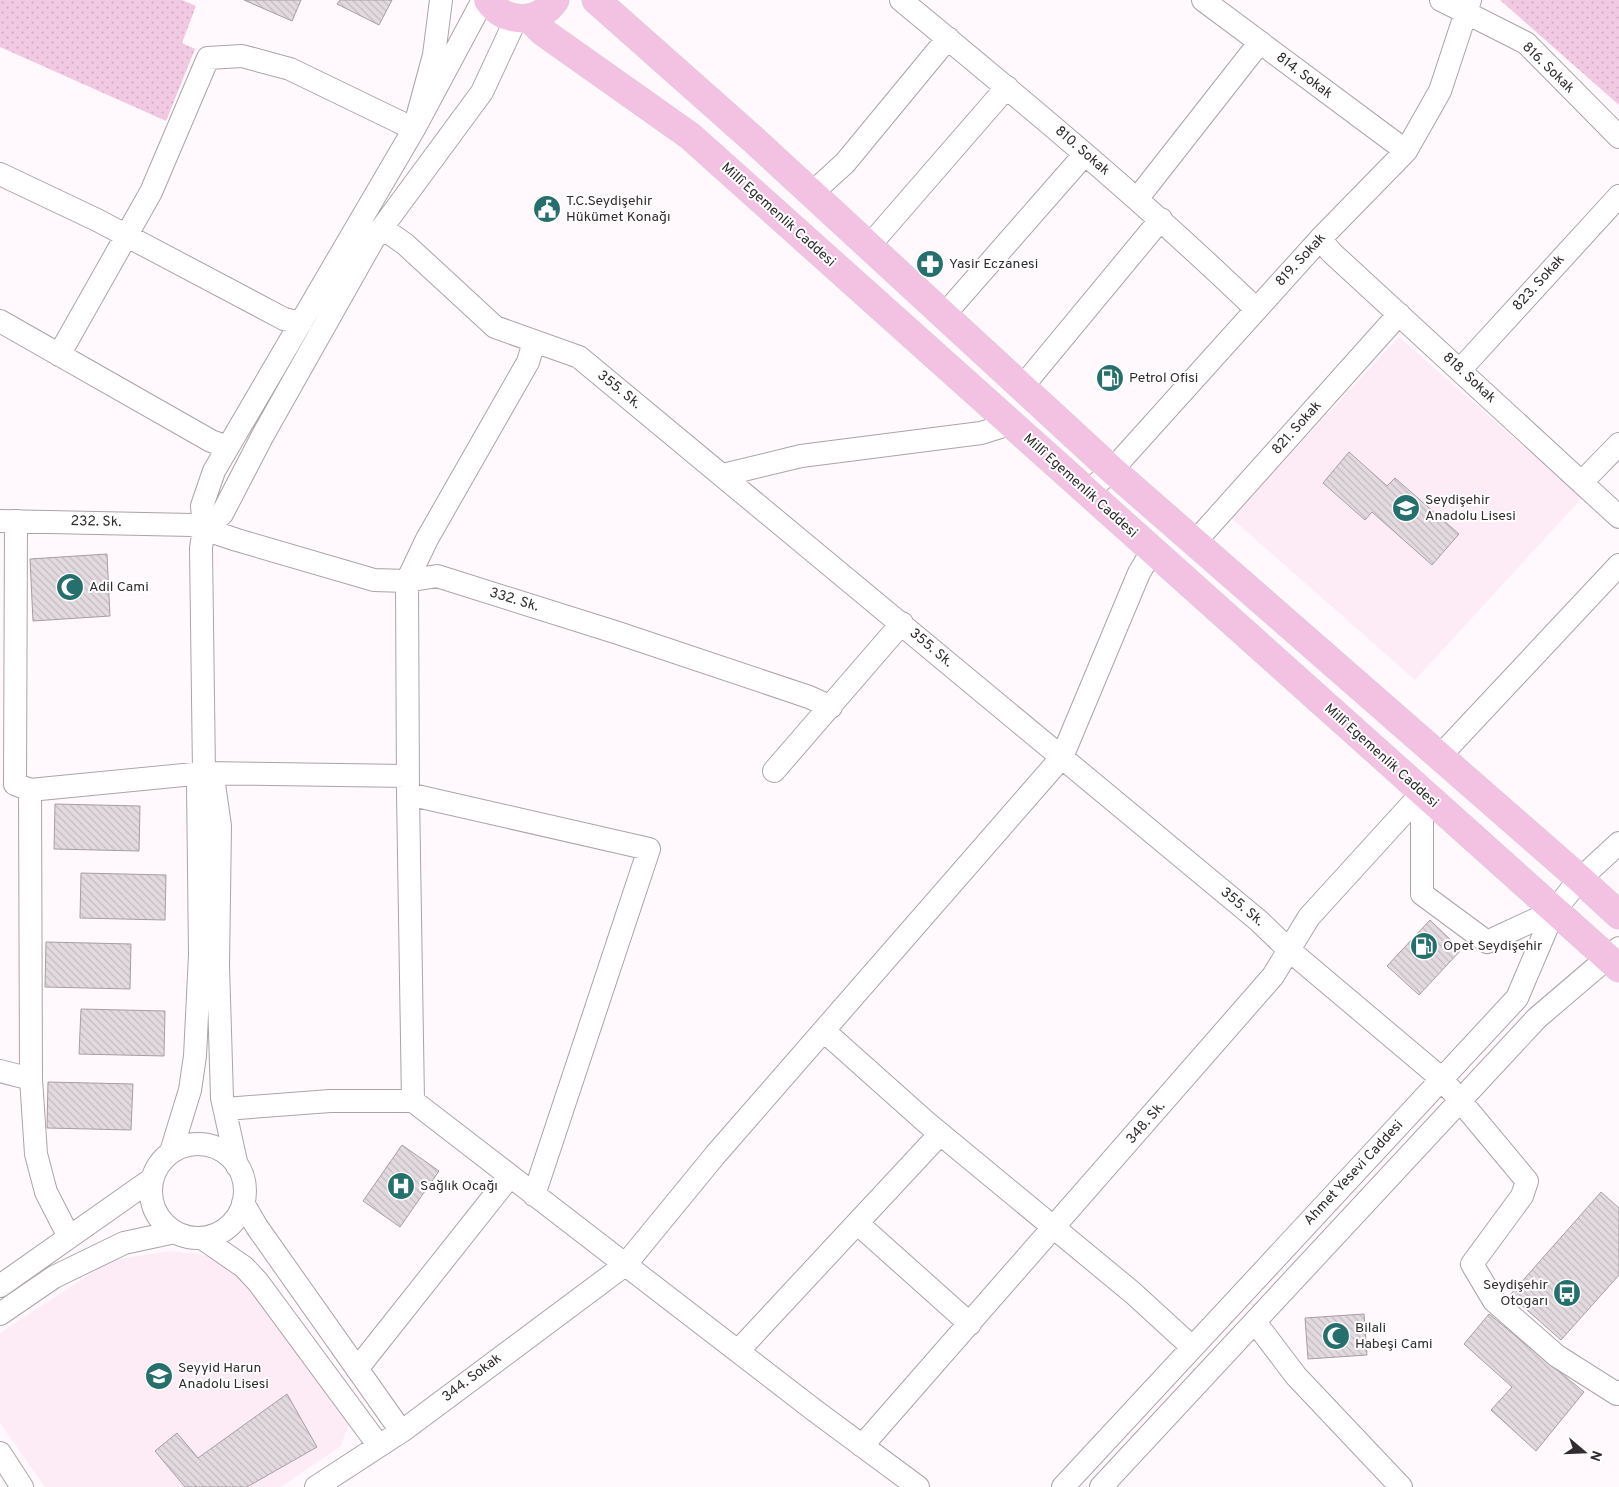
<svg xmlns="http://www.w3.org/2000/svg" width="1619" height="1487" viewBox="0 0 1619 1487" font-family="Overpass,sans-serif">
<style>
.built{fill:#fdecf6}
.park{fill:url(#park-dots)}
.building{fill:url(#building-back-hatch);stroke:#a79ea3}
.lines{fill:none;stroke-linecap:round;stroke-linejoin:round}
.minor-casing{stroke:#aba3a8;stroke-width:24}
.major-casing{stroke:#d6d5d5;stroke-width:29}
.minor{stroke:#fff;stroke-width:22}
.major{stroke:#f3c2e2;stroke-width:28}
.labels{text-anchor:middle;dominant-baseline:central;stroke-width:4;stroke-linejoin:round;paint-order:stroke}
.street-label{font-size:14px;fill:#302c2f;stroke:#fff}
.poi-label{font-size:14px;fill:#302c2f;stroke:#fff;text-anchor:start}
</style>
<defs>
<pattern id="park-dots" width="8" height="8" patternUnits="userSpaceOnUse" patternTransform="scale(1.25)"><rect width="8" height="8" fill="#f2c9e2"/><path d="M2 2h.1M6 6h.1" fill="none" stroke="#d0adc2" stroke-width="1.8" stroke-linecap="round"/></pattern>
<pattern id="building-back-hatch" width="6" height="6" patternUnits="userSpaceOnUse" patternTransform="scale(1.25)"><rect width="6" height="6" fill="#e3dae0"/><path d="M-1 5l2 2M0 0l6 6M5-1l2 2" fill="none" stroke="#c3bbc0"/></pattern>
</defs>
<rect width="100%" height="100%" fill="#fff9fd"/>
<!-- built -->
<path class="built" d="M1399,337L1582,498L1415,680L1231,518Z
M170,1251L218,1257L253,1287L350,1420L341,1446L281,1487H45L0,1423V1333L112,1260Z"/>
<!-- park -->
<path class="park" d="M0,0H182L196,6L182,43L195,49L166,121L0,47Z
M1500,0H1619V105Z"/>
<!-- building -->
<path class="building" d="M244,0H301L292,21Z
M340,0H392L379,25L337,4Z
M1349,452L1387,486L1395,478L1459,534L1432,565L1372,512L1365,520L1323,483Z
M107,554L110,616L33,621L30,559Z
M55,804L140,806L139,851L54,849Z
M81,873L166,875L165,920L80,918Z
M1430,920L1461,950L1419,995L1387,966Z
M46,942L131,944L130,989L45,987Z
M81,1009L165,1011L164,1056L79,1054Z
M48,1082L133,1084L131,1130L47,1128Z
M402,1145L439,1171L400,1227L363,1201Z
M1601,1192L1619,1208V1275L1561,1340L1510,1295Z
M1364,1314L1367,1355L1308,1359L1305,1318Z
M1489,1314L1584,1392L1536,1451L1491,1410L1512,1387L1464,1344Z
M287,1394L317,1447L247,1487H185L155,1451L177,1433L198,1458Z"/>
<g class="lines">
<!-- minor casing -->
<g class="minor-casing">
<path id="minor" d="M901,0C1022,100 1143,200 1256,309
M1203,0L1406,151
M1441,0L1526,43L1619,137
M0,174L97,220L284,319L301,323
M812,193L845,163L948,38
M1137,199L1260,42
M382,228L405,244L495,327L579,357L1259,921L1289,950L1442,1079L1527,1181L1522,1196L1472,1264L1494,1301L1557,1356L1617,1394L1619,1392
M1320,239L1332,253L1619,517
M869,246L1007,87
M944,315L1085,154
M0,321L211,441L228,447
M59,355L151,192L208,58L242,56L290,69L414,129L434,55L441,0
M1460,370L1619,196
M1022,387L1161,219
M723,475L801,456L981,433L1010,424
M1582,482L1619,444
M1087,493L1112,470L1320,239L1406,151L1440,91L1470,0
M0,521L192,525L237,540L374,580L407,581L437,576L618,633L809,697L831,707
M16,521L15,784L30,790
M204,529L222,514L263,435L373,240L482,92L516,19
M1195,542L1399,314
M1440,756L1619,565
M774,771L902,623
M204,773L214,784L220,826L218,965L222,1098L237,1166
M1422,793V894L1487,942L1554,911
M408,794L649,849L534,1195
M824,1031L926,1122L1133,1293L1192,1347
M0,1071L31,1079
M413,1101L408,794L407,581L427,539L528,362L534,342
M225,1109L330,1101H413L814,1410L918,1487
M151 1191a47 47 0 1 1 94 0a47 47 0 1 1-94 0Z
M171,1152L190,1090L195,1056L200,955L198,785L204,773L201,548L204,529L202,506L214,471L414,129L483,0
M243,1203L257,1227L401,1431
M857,1223L970,1324
M69,1237L46,1192L36,1154L31,1079L30,790L204,773L408,776
M202,1238L244,1267L258,1282L379,1446
M0,1286L152,1179
M0,1314L54,1277L124,1243L175,1232
M1255,1322L1296,1376L1401,1487
M738,1351L940,1134
M357,1369L510,1176
M862,1446L1273,976L1309,917L1422,793
M0,1453L22,1487
M316,1487L405,1429L625,1265L716,1154L1062,757L1139,573L1152,551
M1063,1487L1517,998L1554,911L1580,879L1619,843
M1101,1487L1537,1018L1619,948"/>
</g>
<!-- major casing -->
<g class="major-casing">
<path id="major" d="M488,0C504,24 539,25 555,0
M596,0L755,141L1112,470L1580,879L1619,915
M529,18L543,32L690,136L1619,968"/>
</g>
<!-- minor -->
<use href="#minor" class="minor"/>
<!-- major -->
<use href="#major" class="major"/>
</g>
<!-- icons -->
<defs>
<g id="civic-disc" transform="scale(1.4375)"><circle r="9.5" fill="#256f6c" stroke="#fff"/><path d="M-.6-6.5H3V-4.5H.6V-3L4-1V1h2V6H-6V1h2V-1L-.6-3ZM-1.2 2.5V6h2.4V2.5Z" fill="#fff"/></g>
<g id="pharmacy-disc" transform="scale(1.4375)"><circle r="9.5" fill="#256f6c" stroke="#fff"/><path d="M-2-6h4v4h4v4h-4v4h-4v-4h-4v-4h4Z" fill="#fff"/></g>
<g id="fuel-disc" transform="scale(1.4375)"><circle r="9.5" fill="#256f6c" stroke="#fff"/><path d="M-5.5-6h7V0h2V4h1.3V-2.5L3-4.5l.8-.8L6-3V5H2.5V1h-1V6h-7ZM-4.2-4.7v3.2H.2V-4.7Z" fill="#fff"/></g>
<g id="school-disc" transform="scale(1.4375)"><circle r="9.5" fill="#256f6c" stroke="#fff"/><path d="M0-5L7-2L0 1L-7-2ZM-4 1L0 2.5L4 1V4Q0 6-4 4Z" fill="#fff"/></g>
<g id="mosque-disc" transform="scale(1.4375)"><circle r="9.5" fill="#256f6c" stroke="#fff"/><path d="M3.5-4.9A6 6 0 1 0 3.5 4.9A5 5 0 1 1 3.5-4.9Z" fill="#fff"/></g>
<g id="hospital-disc" transform="scale(1.4375)"><circle r="9.5" fill="#256f6c" stroke="#fff"/><path d="M-5-5h3v3.5h4V-5h3V5h-3V1.5h-4V5h-3Z" fill="#fff"/></g>
<g id="bus-disc" transform="scale(1.4375)"><circle r="9.5" fill="#256f6c" stroke="#fff"/><path d="M-5-6H5V4H4V6H2V4H-2V6H-4V4H-5ZM-3.5-4V0h7V-4ZM-3.5 1.2v1.5H-2V1.2ZM2 1.2v1.5H3.5V1.2Z" fill="#fff"/></g>
</defs>
<g fill-rule="evenodd">
<use href="#civic-disc" x="547" y="209"/>
<use href="#pharmacy-disc" x="930" y="264"/>
<use href="#fuel-disc" x="1110" y="378"/>
<use href="#school-disc" x="1406" y="508"/>
<use href="#mosque-disc" x="70" y="587"/>
<use href="#fuel-disc" x="1424" y="946"/>
<use href="#hospital-disc" x="401" y="1186"/>
<use href="#bus-disc" x="1567" y="1293"/>
<use href="#mosque-disc" x="1336" y="1336"/>
<use href="#school-disc" x="159" y="1376"/>
</g>
<g class="labels">
<!-- street labels -->
<g class="street-label">
<text transform="translate(1548 68) rotate(44)">816. Sokak</text>
<text transform="translate(1304 76) rotate(37)">814. Sokak</text>
<text transform="translate(1082 151) rotate(41)">810. Sokak</text>
<text transform="translate(778 215) rotate(42)">Millî Egemenlik Caddesi</text>
<text transform="translate(1301 260) rotate(-47)">819. Sokak</text>
<text transform="translate(1539 283) rotate(-48)">823. Sokak</text>
<text transform="translate(1469 378) rotate(43)">818. Sokak</text>
<text transform="translate(619 390) rotate(39)">355. Sk.</text>
<text transform="translate(1297 428) rotate(-48)">821. Sokak</text>
<text transform="translate(1080 486) rotate(42)">Millî Egemenlik Caddesi</text>
<text transform="translate(96 522) rotate(1)">232. Sk.</text>
<text transform="translate(514 600) rotate(17)">332. Sk.</text>
<text transform="translate(931 648) rotate(40)">355. Sk.</text>
<text transform="translate(1381 756) rotate(42)">Millî Egemenlik Caddesi</text>
<text transform="translate(1242 907) rotate(40)">355. Sk.</text>
<text transform="translate(1146 1123) rotate(-49)">348. Sk.</text>
<text transform="translate(1354 1173) rotate(-47)">Ahmet Yesevi Caddesi</text>
<text transform="translate(472 1378) rotate(-37)">344. Sokak</text>
</g>
<!-- poi labels -->
<g class="poi-label">
<text x="566" y="201">T.C.Seydişehir<tspan x="566" dy="16">Hükümet Konağı</tspan></text>
<text x="949" y="264">Yasir Eczanesi</text>
<text x="1129" y="378">Petrol Ofisi</text>
<text x="1425" y="500">Seydişehir<tspan x="1425" dy="16">Anadolu Lisesi</tspan></text>
<text x="89" y="587">Adil Cami</text>
<text x="1443" y="946">Opet Seydişehir</text>
<text x="420" y="1186">Sağlık Ocağı</text>
<text x="1548" y="1285" text-anchor="end">Seydişehir<tspan x="1548" dy="16">Otogarı</tspan></text>
<text x="1355" y="1328">Bilali<tspan x="1355" dy="16">Habeşi Cami</tspan></text>
<text x="178" y="1368">Seyyid Harun<tspan x="178" dy="16">Anadolu Lisesi</tspan></text>
</g>
</g>
<!-- north arrow -->
<g transform="translate(1584 1452) rotate(109)" stroke="#ffffff" stroke-width="4" paint-order="stroke">
<path d="M0-4L9 19L0 12L-9 19Z" fill="#302c2f"/>
<text y="-8" font-size="14" font-weight="bold" text-anchor="middle" fill="#302c2f">N</text>
</g>
</svg>
